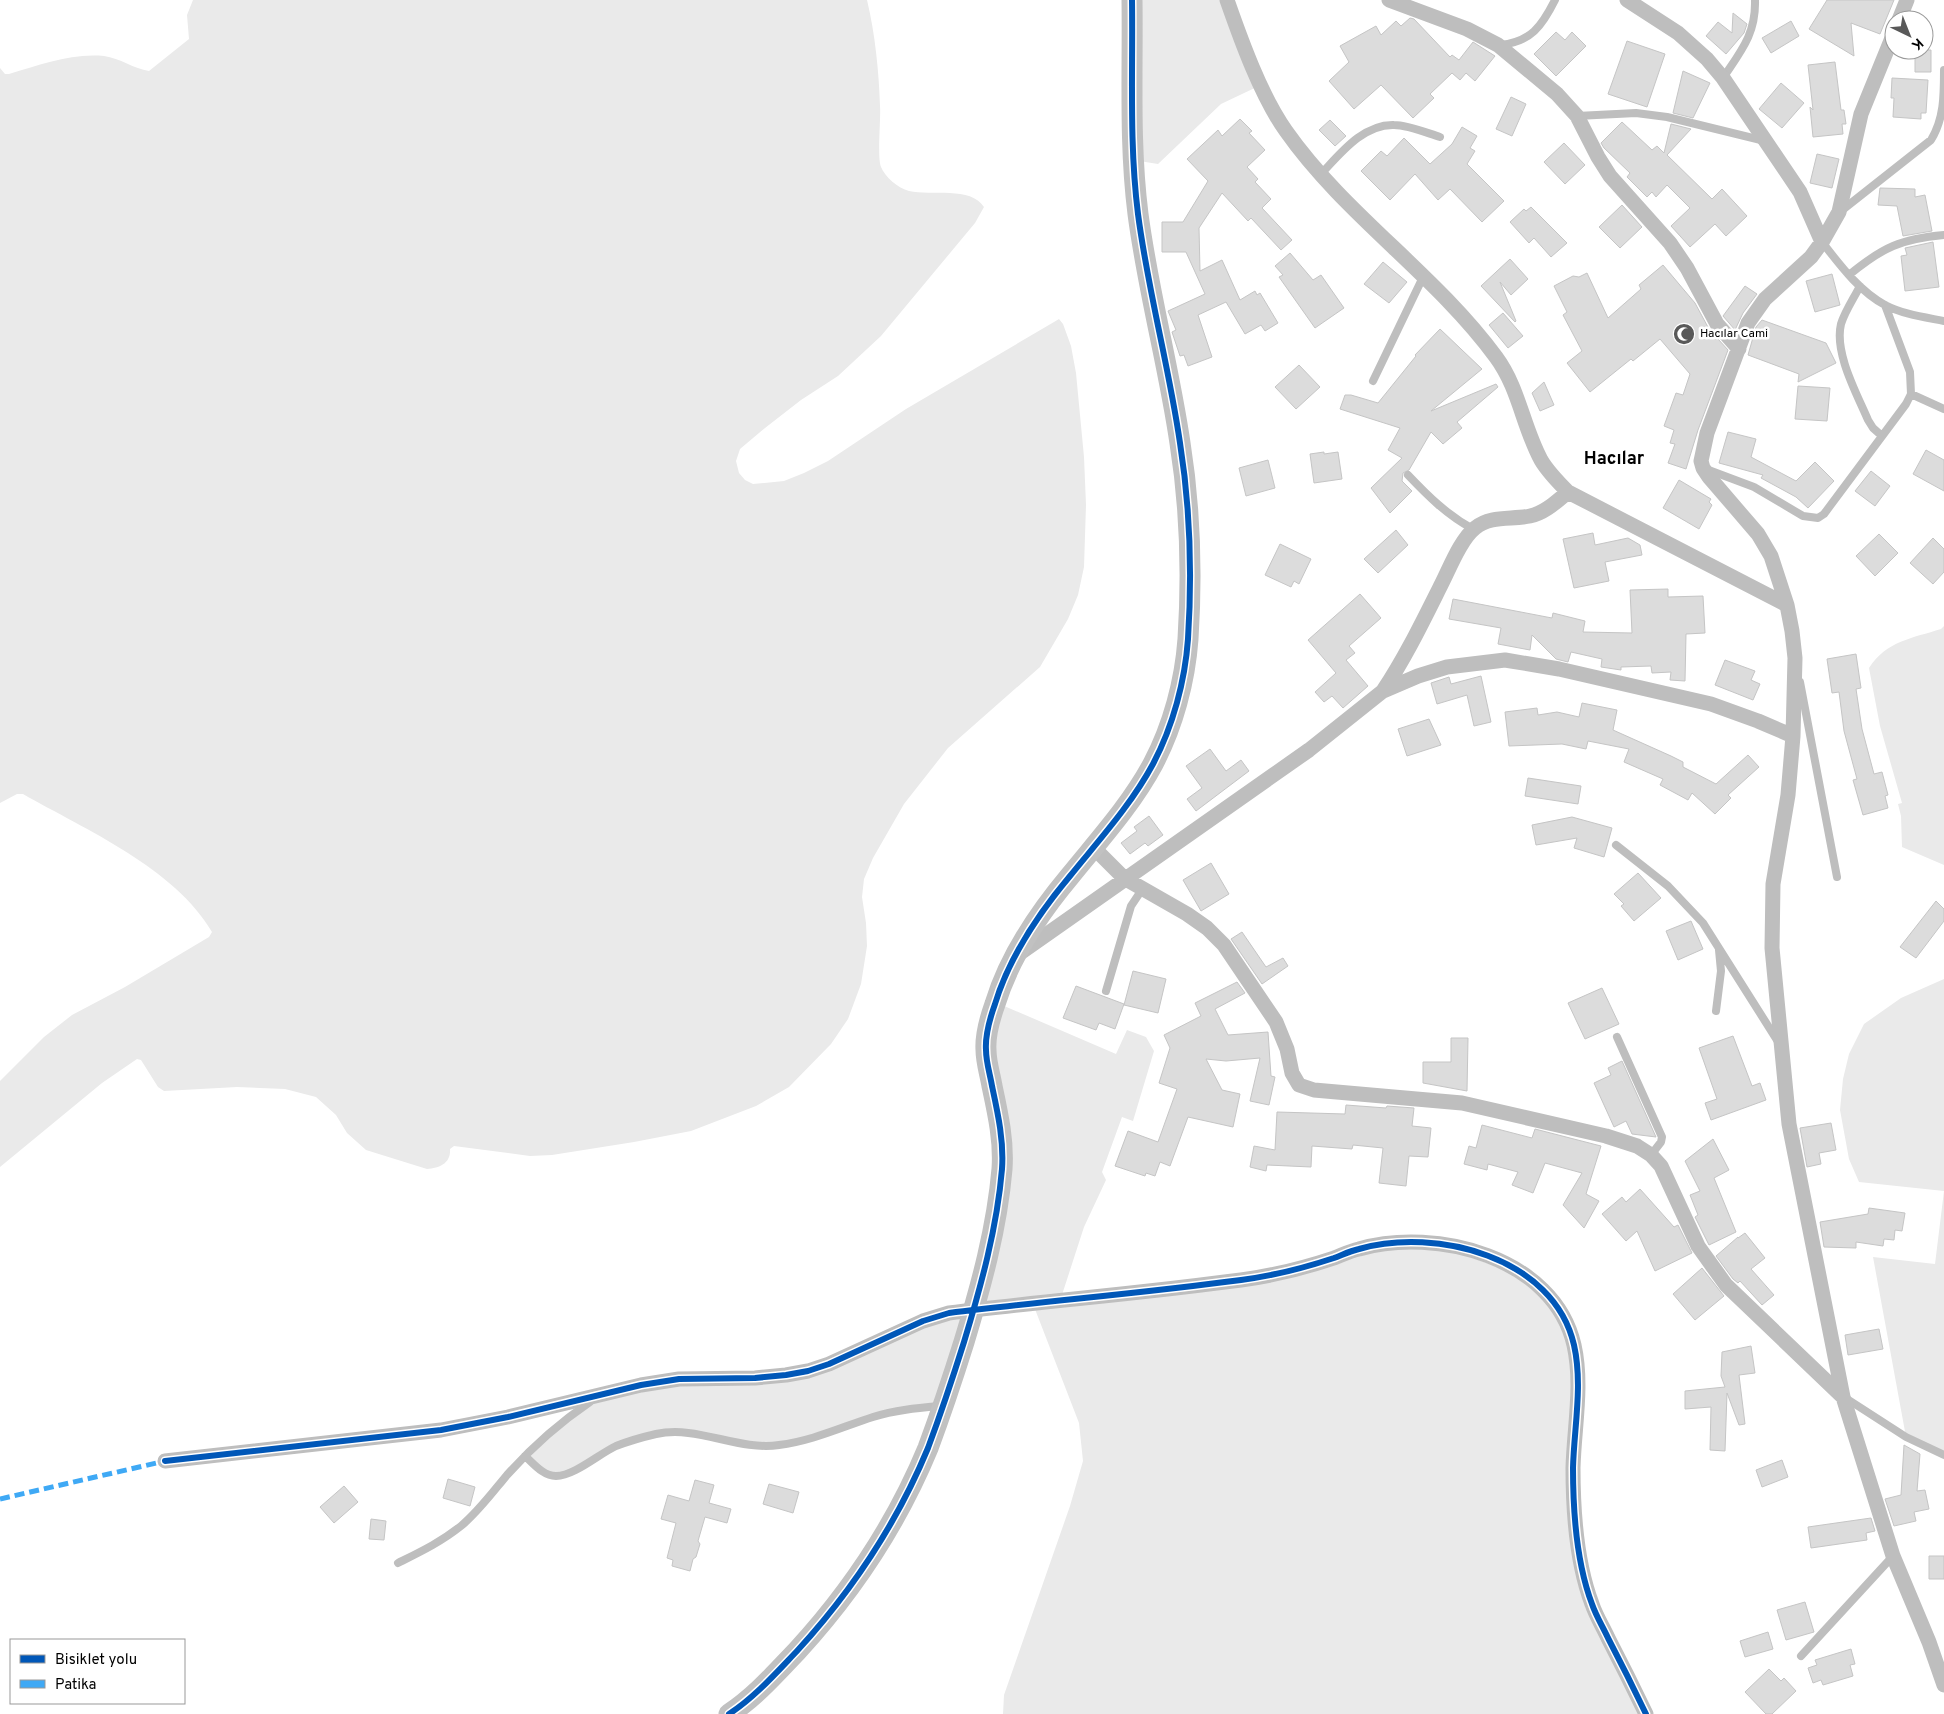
<svg xmlns="http://www.w3.org/2000/svg" width="1944" height="1714" viewBox="0 0 1944 1714" font-family="Overpass,sans-serif">
<style>
.green{fill:#eaeaea}
.building{fill:#dcdcdc;stroke:#c5c5c5}
.lines{fill:none;stroke-linecap:round;stroke-linejoin:round}
.lane{stroke:#bebebe;stroke-width:8}
.street{stroke:#bebebe;stroke-width:15}
.secondary{stroke:#c1c1c1;stroke-width:21}
.quiet{stroke:#3fa9f5;stroke-width:5;stroke-dasharray:10 5;stroke-linecap:butt}
.cycleway-casing{stroke:#fff;stroke-width:9}
.cycleway{stroke:#0057b8;stroke-width:6}
.labels{text-anchor:middle;dominant-baseline:central;stroke-width:5;stroke-linejoin:round;paint-order:stroke}
.poi-label{font-size:12px;fill:#000;stroke:#fff;text-anchor:start}
.district-label{font-size:18px;font-weight:bold;fill:#000;stroke:#fff}
</style>
<rect width="100%" height="100%" fill="#fff"/>
<!-- green -->
<path class="green" d="M193,0H867C875,33 879,72 880,106C881,119 877,157 881,167C885,177 898,188 909,191C931,196 971,186 984,207L975,223L881,336L838,376L801,400L765,428L740,449L736,461L739,473L745,480L753,484L784,481L804,473L828,461L906,409L1054,322L1059,319L1063,324L1071,346L1076,373L1084,457L1086,505L1084,567L1078,595L1068,619L1040,667L948,748L904,804L873,858L864,879L862,897L866,923L867,946L861,984L848,1019L831,1044L789,1087L756,1106L691,1131L634,1142L552,1155L530,1156L454,1146L450,1149C451,1163 440,1168 427,1169L366,1150L347,1133L336,1115L316,1097L285,1089L237,1087L164,1091L158,1087L141,1060L137,1059L102,1083L0,1167V1081L44,1037L72,1015L125,987L209,937L212,932C175,868 86,830 23,794H17L0,803V68L5,74H9C40,65 71,53 104,56C120,58 134,69 149,71L189,39L187,15Z
M1132,0H1227L1261,85L1221,104L1158,164L1133,160Z
M1944,626V865L1902,847L1901,816L1898,804L1902,803L1880,726L1869,668C1886,641 1913,638 1941,629Z
M1944,979V1455L1906,1437L1873,1257L1935,1264L1944,1191L1859,1182L1849,1159L1840,1110L1843,1079L1849,1054L1864,1024L1901,998Z
M995,1002L1116,1054L1127,1030L1146,1037L1154,1051L1133,1121L1122,1117L1102,1172L1106,1180L1084,1227L1060,1301L1245,1280L1359,1248L1439,1245L1536,1282L1574,1346L1580,1562L1646,1714H1003L1004,1695L1070,1506L1083,1461L1079,1423L1033,1304L973,1310L942,1406L914,1408L779,1445L678,1432L639,1439L554,1476L525,1456L600,1395L641,1385L786,1375L973,1310L997,1205L985,1052Z"/>
<!-- building -->
<path class="building" d="M1827,0H1894L1880,34L1851,23L1854,56L1809,29Z
M1733,13L1747,24L1744,33L1726,54L1706,36L1718,22L1732,33Z
M1410,18L1414,19L1450,57L1452,55L1459,60L1473,42L1495,56L1475,81L1466,73L1460,80L1452,73L1430,94L1434,98L1413,118L1381,85L1354,109L1329,81L1349,62L1340,46L1376,26L1381,35L1396,21L1401,26Z
M1791,21L1799,36L1771,53L1762,38Z
M1556,32L1565,40L1572,32L1586,46L1556,76L1534,54Z
M1627,41L1665,54L1647,107L1608,94Z
M1915,50H1931V72H1915Z
M1835,62L1841,110H1844L1846,124H1842L1843,134L1813,137L1810,107L1813,110L1808,65Z
M1683,71L1710,83L1693,118L1673,113Z
M1892,78L1928,80L1926,113H1921V119L1893,117L1894,98H1891Z
M1781,83L1804,103L1782,128L1759,109Z
M1511,97L1526,104L1512,136L1496,129Z
M1240,119L1252,131L1249,133L1265,150L1247,167L1258,179L1255,182L1271,199L1262,208L1292,240L1281,250L1251,218L1248,221L1222,193L1199,228L1200,271L1222,260L1240,300L1255,291L1257,295L1260,293L1278,323L1265,331L1261,325L1245,334L1226,302L1198,315L1212,357L1188,366L1184,355L1180,356L1172,332L1176,330L1168,311L1205,294L1186,252H1162V222H1183L1208,181L1187,159L1218,130L1222,136Z
M1330,120L1346,136L1335,146L1319,130Z
M1622,122L1652,150L1657,146L1664,153L1671,124L1691,129L1667,155L1712,199L1722,189L1747,216L1726,236L1715,224L1690,247L1671,226L1690,208L1667,185L1656,197L1652,192L1647,197L1627,177L1630,173L1604,148L1601,143Z
M1462,127L1477,136L1470,148L1475,151L1467,164L1504,201L1482,222L1450,189L1438,200L1415,174L1390,200L1361,171L1381,151L1387,156L1404,138L1430,164L1452,144Z
M1564,143L1585,165L1565,184L1544,162Z
M1817,154L1839,159L1832,188L1810,183Z
M1880,188L1915,189V197L1925,195L1932,231L1903,236L1897,206L1878,205Z
M1622,205L1642,227L1620,248L1599,227Z
M1531,207L1567,243L1551,257L1534,238L1529,243L1510,222L1524,209L1526,211Z
M1933,242L1939,287L1905,291L1901,256L1907,255L1905,248Z
M1290,253L1313,280L1321,275L1344,308L1315,328L1279,277L1283,275L1275,266Z
M1510,259L1528,279L1511,295L1500,282L1516,321L1515,322L1481,286Z
M1383,262L1407,282L1389,303L1364,284Z
M1663,265L1695,303L1709,329L1728,350L1698,430L1686,469L1668,463L1675,444L1670,443L1674,430L1664,426L1676,393L1683,395L1690,374L1660,339L1633,361L1631,359L1590,392L1567,363L1582,351L1563,315L1567,312L1554,286L1573,276L1579,277L1587,273L1608,318L1641,289L1639,285Z
M1832,274L1840,305L1815,312L1806,281Z
M1745,286L1757,294L1743,313L1735,330L1723,316Z
M1503,313L1523,336L1508,348L1489,325Z
M1762,320L1826,343L1836,363L1798,382L1799,374L1748,355L1756,327Z
M1440,329L1482,369L1431,411L1496,384L1498,387L1457,422L1462,428L1443,444L1431,432L1409,470L1403,473L1402,481L1412,491L1390,513L1371,488L1402,458L1388,450L1400,428L1340,409L1345,395H1351L1378,403L1416,356L1415,355Z
M1299,365L1320,387L1296,409L1275,387Z
M1544,382L1554,405L1540,411L1532,393Z
M1798,386L1830,388L1827,421L1795,419Z
M1728,432L1756,439L1751,457L1796,481L1815,462L1834,481L1808,508L1796,497L1761,478L1763,475L1719,463Z
M1926,450L1944,460V491L1913,474Z
M1324,452V454L1338,452L1342,479L1314,483L1310,454Z
M1268,460L1275,488L1246,496L1239,468Z
M1871,471L1890,486L1875,506L1855,491Z
M1679,480L1711,499L1709,502L1712,505L1699,529L1663,508Z
M1396,530L1408,545L1378,573L1364,559Z
M1593,533L1595,545L1628,538L1640,545L1642,555L1605,562L1609,581L1574,588L1563,539Z
M1879,534L1898,553L1875,576L1856,556Z
M1933,538L1944,549V572L1933,584L1910,563Z
M1280,544L1311,559L1299,584L1294,581L1291,587L1265,575Z
M1668,589V597L1703,596L1705,633L1686,634L1685,681L1670,680L1671,672L1652,673L1651,666L1621,667V670L1601,667L1602,659L1571,652L1568,662L1556,659L1532,635L1530,650L1498,644L1501,628L1449,619L1453,599L1552,618L1553,613L1585,621L1583,632L1632,633L1630,590Z
M1360,594L1381,618L1349,646L1355,653L1346,660L1368,686L1343,708L1332,696L1324,702L1315,692L1336,673L1308,640Z
M1856,654L1861,688L1856,689L1862,729L1874,774L1882,772L1888,795L1885,796L1888,808L1863,815L1853,780L1857,779L1844,731L1839,692L1832,693L1827,659Z
M1725,660L1755,671L1751,680L1760,684L1753,700L1715,685Z
M1481,676L1491,722L1474,726L1467,695L1437,704L1431,683L1449,677L1451,684Z
M1582,703L1617,710L1613,730L1671,756L1683,762V767L1716,784L1748,755L1759,767L1728,795L1731,798L1715,814L1692,793L1688,800L1660,785L1663,779L1624,762L1629,749L1588,741L1586,749L1562,744L1509,746L1505,712L1537,708L1538,715L1557,712L1579,717Z
M1429,719L1441,745L1407,756L1398,729Z
M1210,749L1226,771L1241,760L1249,771L1196,811L1187,799L1202,788L1186,766Z
M1528,778L1581,786L1578,804L1525,796Z
M1149,816L1163,835L1148,846L1145,843L1130,854L1121,843L1137,831L1134,827Z
M1572,817L1612,828L1604,857L1574,848L1577,838L1536,845L1532,825Z
M1211,863L1229,894L1201,911L1183,880Z
M1638,873L1661,898L1634,921L1621,906L1624,904L1614,894Z
M1936,901L1944,909V921L1916,958L1900,947Z
M1691,921L1703,949L1678,960L1666,931Z
M1242,932L1266,967L1283,958L1288,966L1262,984L1231,939Z
M1133,971L1166,979L1158,1013L1124,1005Z
M1237,982L1245,993L1215,1009L1228,1035L1268,1032L1271,1076L1275,1077L1269,1105L1250,1101L1260,1058L1226,1061L1206,1059L1222,1090L1240,1094L1233,1127L1188,1117L1170,1166L1160,1162L1155,1176L1146,1173L1145,1176L1115,1166L1128,1131L1158,1142L1177,1089L1159,1083L1170,1048L1164,1035L1201,1016L1195,1003Z
M1076,986L1124,1004L1115,1029L1099,1023L1096,1030L1063,1018Z
M1602,988L1619,1024L1585,1039L1568,1003Z
M1733,1036L1752,1086L1760,1083L1766,1100L1711,1120L1705,1103L1717,1099L1699,1048Z
M1451,1038H1468L1467,1091L1423,1083V1062H1451Z
M1622,1061L1656,1137L1632,1134L1626,1121L1614,1127L1594,1083L1611,1075L1608,1068Z
M1346,1105L1386,1108L1387,1106L1414,1108L1412,1126L1431,1128L1428,1157L1409,1156L1406,1186L1379,1183L1383,1148L1353,1145L1352,1149L1312,1146L1311,1167L1267,1165L1266,1171L1250,1167L1254,1146L1275,1150L1277,1112L1345,1114Z
M1831,1123L1836,1150L1819,1153L1821,1164L1807,1167L1800,1128Z
M1482,1125L1532,1138L1535,1129L1601,1146L1586,1194L1599,1201L1584,1228L1563,1205L1582,1173L1545,1163L1533,1193L1512,1185L1518,1172L1488,1164L1487,1170L1464,1164L1469,1146L1476,1148Z
M1713,1139L1729,1170L1714,1178L1736,1232L1709,1245L1695,1217L1698,1215L1690,1195L1700,1191L1685,1161Z
M1640,1189L1674,1227L1678,1225L1692,1253L1655,1271L1637,1231L1626,1241L1602,1214L1622,1197L1626,1202Z
M1869,1208L1905,1213L1902,1231L1895,1230L1894,1240L1884,1239L1883,1246L1856,1242V1248L1824,1247L1820,1222L1868,1214Z
M1745,1233L1765,1258L1751,1269L1774,1295L1762,1305L1740,1281L1738,1283L1733,1279L1716,1256L1738,1237V1238Z
M1702,1268L1724,1296L1695,1320L1673,1294Z
M1879,1329L1883,1349L1848,1355L1845,1335Z
M1751,1346L1755,1373L1739,1375L1745,1424L1739,1425L1727,1393L1725,1451L1710,1450L1711,1407L1685,1409V1391L1725,1387L1721,1376L1722,1352Z
M1904,1445L1920,1454L1917,1491L1925,1490L1929,1509L1914,1512L1916,1521L1894,1526L1885,1499L1901,1495Z
M1782,1460L1788,1477L1762,1487L1756,1470Z
M448,1479L475,1487L470,1506L443,1498Z
M695,1480L714,1485L709,1503L731,1509L727,1523L705,1517L698,1541L700,1544L696,1557L693,1559L690,1571L672,1566L673,1560L667,1558L676,1523L661,1519L668,1495L689,1501Z
M769,1484L799,1492L793,1513L763,1504Z
M344,1486L358,1502L334,1523L320,1507Z
M1871,1518L1875,1531L1866,1533L1867,1540L1811,1548L1808,1527Z
M371,1519L386,1521L384,1540L369,1539Z
M1929,1556H1944V1579H1929Z
M1805,1602L1814,1632L1786,1640L1777,1610Z
M1768,1632L1773,1649L1745,1657L1740,1641Z
M1851,1649L1855,1664L1850,1665L1853,1676L1823,1685L1821,1680L1813,1683L1808,1668L1817,1665L1815,1660Z
M1769,1669L1781,1681L1784,1678L1796,1691L1772,1714H1766L1745,1692Z"/>
<g class="lines">
<!-- lane -->
<path class="lane" d="M1500,45C1531,42 1542,26 1555,0
M1723,78C1741,51 1756,34 1755,0
M1577,116L1636,113L1667,117L1765,141
M1321,174C1340,154 1363,124 1394,125C1408,125 1427,133 1440,137
M1841,211L1931,140C1944,119 1944,96 1944,70
M1822,242C1840,265 1859,291 1885,305C1902,314 1924,317 1944,321
M1849,275C1883,247 1901,239 1944,235
M1860,286C1854,298 1845,311 1841,324C1834,353 1857,394 1868,420L1873,428L1882,436
M1373,381L1424,275
M1911,394L1944,409
M1706,469L1754,487L1803,516L1818,518L1824,514L1906,404L1911,394L1910,372L1885,305
M1408,475C1428,496 1447,515 1473,529
M1800,682L1837,877
M1616,845L1668,886L1703,923L1777,1040
M1106,991L1131,906L1143,888
M1716,1011L1721,971L1719,950
M1617,1037L1662,1137L1661,1142L1651,1155
M1844,1397L1906,1437L1944,1455
M525,1456C533,1463 543,1476 556,1476C574,1476 599,1454 616,1446C629,1441 643,1437 656,1434C698,1425 737,1451 779,1445C812,1441 842,1427 873,1417C895,1410 918,1408 940,1406
M398,1563C420,1552 441,1542 461,1526C478,1512 492,1493 507,1475C532,1447 559,1423 590,1402
M1801,1656L1893,1556"/>
<!-- street -->
<path class="street" d="M1227,0C1241,40 1261,96 1286,131C1345,215 1435,274 1496,357C1519,388 1523,427 1541,460C1548,472 1558,482 1568,492L1787,605
M1389,0L1467,29L1498,45L1557,94L1577,116L1598,157L1610,176L1670,243L1687,268L1717,324L1739,349
M1627,0L1678,33L1707,59L1723,78L1800,192L1822,242
M1899,20L1907,0
M1894,33L1861,114L1839,212L1822,242L1811,257L1765,299L1748,323L1707,433L1701,461L1703,468L1709,477L1758,534L1771,556L1787,605L1792,631L1795,658L1793,736L1788,795L1773,884L1772,948L1789,1124L1843,1397L1893,1556L1929,1642L1944,1685
M1383,691C1405,658 1422,623 1440,587C1449,570 1460,540 1475,528C1491,515 1511,520 1530,516C1545,513 1557,501 1568,492
M1094,848L1124,878L1187,914L1207,928L1224,945L1276,1022L1287,1049L1292,1073L1299,1085L1314,1090L1462,1103L1606,1136L1637,1146L1651,1155L1661,1166L1698,1246L1726,1285L1843,1397
M1020,953L1309,750L1383,691L1418,676L1447,667L1505,660L1559,669L1711,704L1758,721L1793,736
M165,1461L441,1430L508,1417L641,1385L679,1379L755,1378L786,1375L808,1371L829,1364L923,1321L949,1313C1046,1301 1144,1293 1241,1280C1271,1276 1304,1268 1334,1258C1342,1255 1350,1251 1359,1249C1436,1227 1554,1257 1574,1345C1583,1385 1574,1428 1573,1468C1573,1512 1576,1562 1592,1604C1596,1616 1603,1627 1608,1638C1621,1663 1634,1689 1646,1714"/>
<!-- secondary -->
<path class="secondary" d="M729,1714C755,1697 776,1673 797,1651C852,1591 897,1523 928,1448C941,1413 953,1377 964,1342C981,1286 997,1228 1002,1169C1004,1141 998,1114 992,1086C990,1074 986,1062 986,1050C985,1035 990,1018 995,1004C1009,958 1039,913 1070,876C1099,840 1131,805 1153,764C1173,726 1185,681 1188,639C1192,576 1190,506 1180,443C1169,367 1148,291 1138,214C1129,143 1133,71 1132,0"/>
<!-- quiet -->
<path class="quiet" d="M0,1499L165,1461"/>
<!-- cycleway casing -->
<g class="cycleway-casing">
<path id="cycleway" d="M165,1461L441,1430L508,1417L641,1385L679,1379L755,1378L786,1375L808,1371L829,1364L923,1321L949,1313C1046,1301 1144,1293 1241,1280C1271,1276 1304,1268 1334,1258C1342,1255 1350,1251 1359,1249C1436,1227 1554,1257 1574,1345C1583,1385 1574,1428 1573,1468C1573,1512 1576,1562 1592,1604C1596,1616 1603,1627 1608,1638C1621,1663 1634,1689 1646,1714
M729,1714C755,1697 776,1673 797,1651C852,1591 897,1523 928,1448C941,1413 953,1377 964,1342C981,1286 997,1228 1002,1169C1004,1141 998,1114 992,1086C990,1074 986,1062 986,1050C985,1035 990,1018 995,1004C1009,958 1039,913 1070,876C1099,840 1131,805 1153,764C1173,726 1185,681 1188,639C1192,576 1190,506 1180,443C1169,367 1148,291 1138,214C1129,143 1133,71 1132,0"/>
</g>
<!-- cycleway -->
<use href="#cycleway" class="cycleway"/>
</g>
<!-- icons -->
<defs>
<g id="mosque-disc" transform="scale(1.125)"><circle r="9.5" fill="#595959" stroke="#fff"/><path d="M3.5-4.9A6 6 0 1 0 3.5 4.9A5 5 0 1 1 3.5-4.9Z" fill="#fff"/></g>
</defs>
<g fill-rule="evenodd">
<use href="#mosque-disc" x="1684" y="334"/>
</g>
<g class="labels">
<!-- poi labels -->
<g class="poi-label">
<text x="1700" y="334">Hacılar Cami</text>
</g>
<!-- district labels -->
<g class="district-label">
<text x="1614" y="459">Hacılar</text>
</g>
</g>
<!-- legend -->
<rect x="10" y="1639" width="175" height="65" fill="#ffffff" stroke="#999999"/>
<rect x="20" y="1655" width="25" height="8" fill="#0057b8" stroke="#999999"/>
<text x="55" y="1664" font-size="15" fill="#000000">Bisiklet yolu</text>
<rect x="20" y="1680" width="25" height="8" fill="#3fa9f5" stroke="#999999"/>
<text x="55" y="1689" font-size="15" fill="#000000">Patika</text>
<!-- north arrow -->
<g transform="translate(1909 35) rotate(137)"><circle r="24" fill="#ffffff" stroke="#999999"/>
<path d="M0-4L9 19L0 12L-9 19Z" fill="#595959"/>
<text y="-8" font-size="14" font-weight="bold" text-anchor="middle" fill="#000000">K</text>
</g>
</svg>
